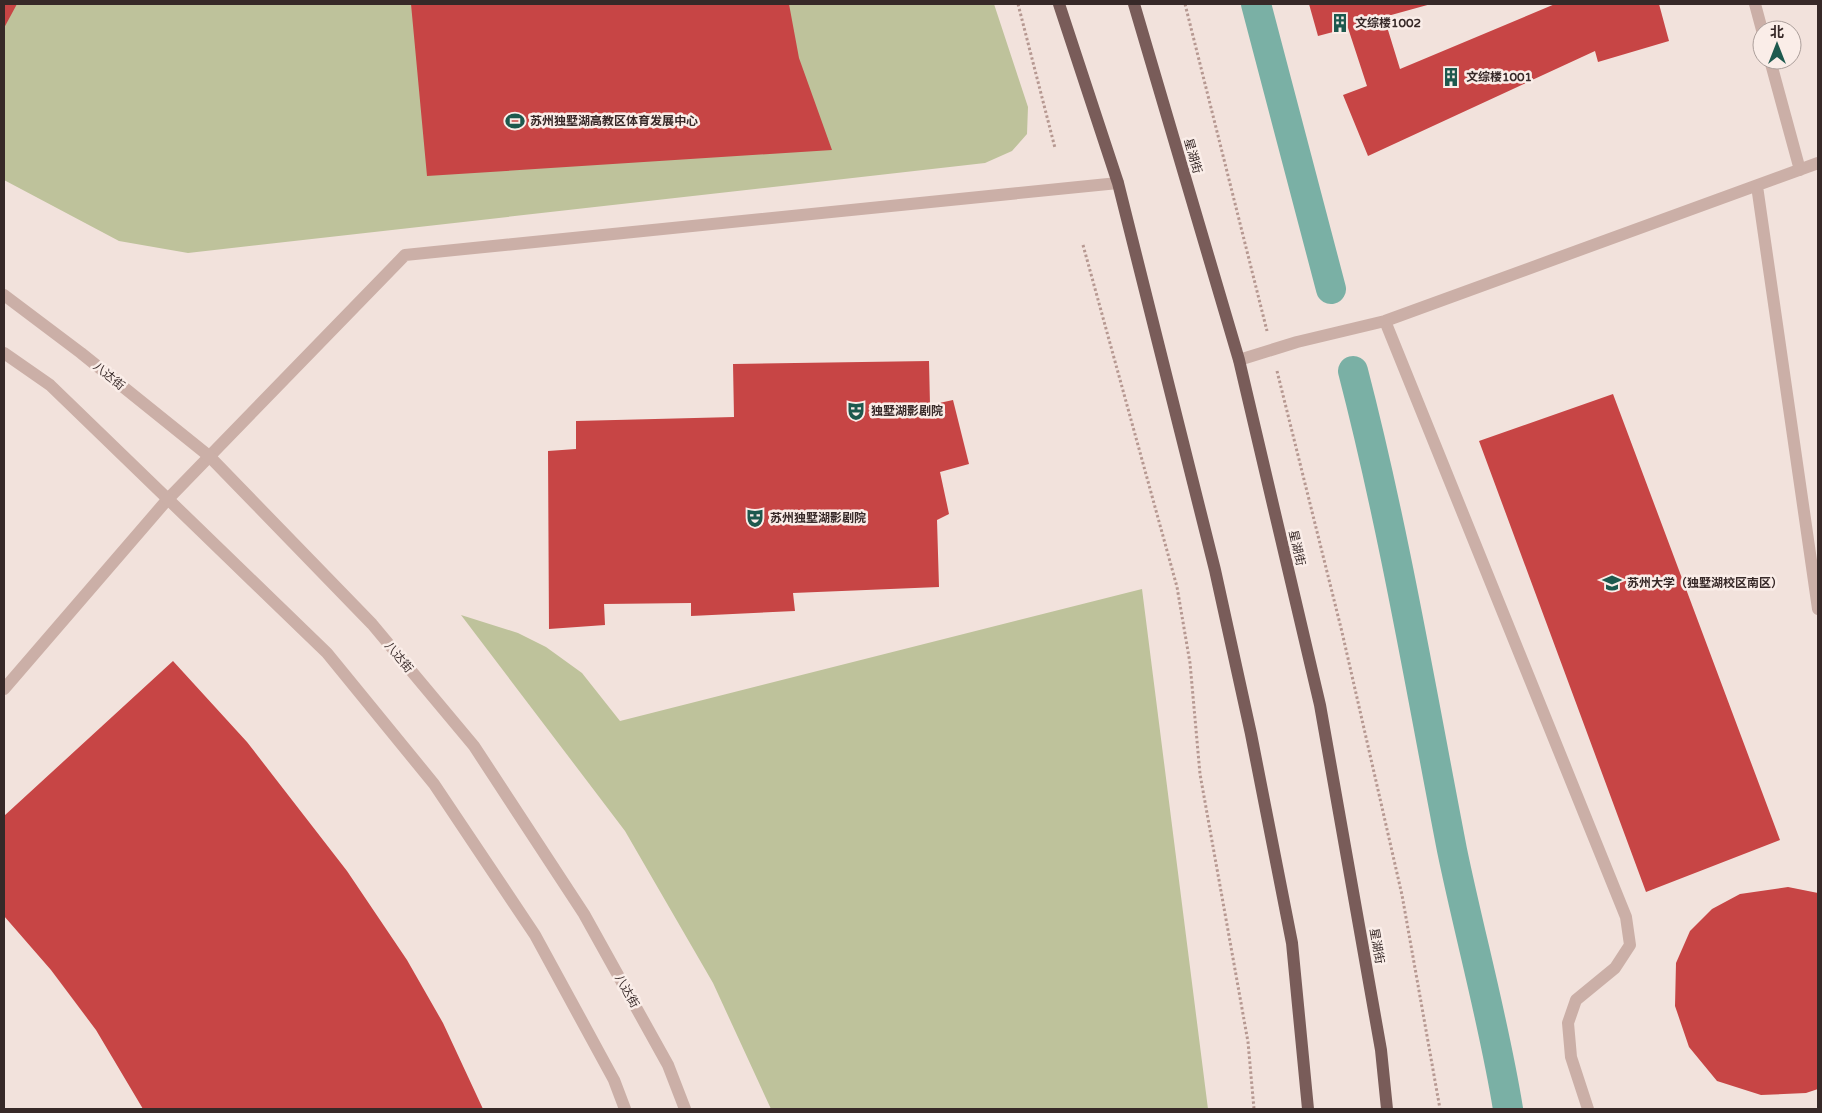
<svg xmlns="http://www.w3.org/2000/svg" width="1822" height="1113" viewBox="0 0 1822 1113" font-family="'Varela Round','Noto Sans SC',sans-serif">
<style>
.green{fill:#bec29b}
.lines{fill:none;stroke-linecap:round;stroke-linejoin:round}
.canal{stroke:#7ab0a5;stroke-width:30}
.building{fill:#c74545}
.path{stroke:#b69891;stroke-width:3;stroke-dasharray:2.5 2.5;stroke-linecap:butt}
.service{stroke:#cbafa7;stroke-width:12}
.minor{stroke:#cbafa7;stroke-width:12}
.tertiary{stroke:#cbafa7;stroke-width:12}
.primary{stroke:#795c59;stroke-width:12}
.labels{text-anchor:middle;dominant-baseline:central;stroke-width:5;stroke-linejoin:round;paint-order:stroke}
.poi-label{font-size:12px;font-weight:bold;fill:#372928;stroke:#faede8;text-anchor:start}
.street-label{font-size:12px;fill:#372928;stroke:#faede8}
</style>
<rect width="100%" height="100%" fill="#f2e2dc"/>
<!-- green -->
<path class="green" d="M4,4H994L1028,107L1027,134L1012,151L985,163L188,253L119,241L4,180Z
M1142,589L1208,1109H771L713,983L625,831L461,615L518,633L546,647L582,673L620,721Z"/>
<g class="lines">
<!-- canal -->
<path class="canal" d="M1256,4L1331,289
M1353,371C1394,529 1421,690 1452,850C1470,937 1494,1022 1508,1109"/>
</g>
<!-- building -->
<path class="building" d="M4,4H17L4,28Z
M411,4H789L799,58L832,150L427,176Z
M1309,4H1431L1384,17L1400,69L1555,4H1659L1669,41L1598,62L1595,51L1368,156L1343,95L1367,86L1348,28L1318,36Z
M929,361L930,405L953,400L969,464L940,472L949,514L937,520L939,587L793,593L795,611L691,616V603L604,604L605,625L549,629L548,451L576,449V421L734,417L733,364Z
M1613,394L1780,840L1646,892L1479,441Z
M173,661L247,742L347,871L407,960L443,1023L483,1109H143L96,1030L51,970L4,916V816Z
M1788,887L1818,893V1089L1806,1093L1761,1095L1717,1081L1689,1047L1675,1006L1676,963L1690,931L1712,909L1740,894Z"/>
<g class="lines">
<!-- path -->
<path class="path" d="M1018,4L1055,148
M1185,4L1267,331
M1083,245L1177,587L1190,663L1200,774L1248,1042L1254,1109
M1277,371L1342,632L1402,895L1440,1109"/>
<!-- service -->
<path class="service" d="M1755,4L1762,30
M1770,60L1800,170
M1757,186L1818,609
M1385,321L1626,917L1630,945L1615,968L1576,1000L1568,1023L1571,1057L1588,1109
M1239,360L1297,342L1385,321L1818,163"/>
<!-- minor -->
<path class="minor" d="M4,689L167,500L405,255L1118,183"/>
<!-- tertiary -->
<path class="tertiary" d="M4,295L81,353L209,456L372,624L474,746L584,914L668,1065L685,1109
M4,353L50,385L327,653L434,784L535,935L614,1080L625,1109"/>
<!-- primary -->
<path class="primary" d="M1059,4L1118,183L1215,570L1251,734L1292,943L1308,1109
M1134,4L1239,360L1320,705L1381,1050L1387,1109"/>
</g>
<!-- icons -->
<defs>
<g id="building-bare" transform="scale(1.5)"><path d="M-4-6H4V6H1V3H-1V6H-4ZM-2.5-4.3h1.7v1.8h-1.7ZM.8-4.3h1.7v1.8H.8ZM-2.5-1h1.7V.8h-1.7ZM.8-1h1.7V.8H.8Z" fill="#1d594e" stroke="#faede8" stroke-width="2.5" paint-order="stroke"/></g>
<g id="stadium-bare" transform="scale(1.5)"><path d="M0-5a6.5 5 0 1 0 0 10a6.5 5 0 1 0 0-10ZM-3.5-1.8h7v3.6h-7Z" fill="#1d594e" stroke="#faede8" stroke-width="2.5" paint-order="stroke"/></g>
<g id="theatre-bare" transform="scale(1.5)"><path d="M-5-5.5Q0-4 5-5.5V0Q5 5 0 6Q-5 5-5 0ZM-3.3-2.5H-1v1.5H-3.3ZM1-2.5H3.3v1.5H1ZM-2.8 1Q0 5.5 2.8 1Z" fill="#1d594e" stroke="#faede8" stroke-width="2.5" paint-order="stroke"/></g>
<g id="university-bare" transform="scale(1.5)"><path d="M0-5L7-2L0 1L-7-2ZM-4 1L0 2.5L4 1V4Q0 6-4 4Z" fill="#1d594e" stroke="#faede8" stroke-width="2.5" paint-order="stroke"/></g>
</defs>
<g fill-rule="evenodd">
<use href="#building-bare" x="1340" y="23"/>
<use href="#building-bare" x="1451" y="77"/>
<use href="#stadium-bare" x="515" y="121"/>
<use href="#theatre-bare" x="856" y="411"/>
<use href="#theatre-bare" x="755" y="518"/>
<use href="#university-bare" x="1612" y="583"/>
</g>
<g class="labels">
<!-- poi labels -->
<g class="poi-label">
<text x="1355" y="23">文综楼1002</text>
<text x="1466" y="77">文综楼1001</text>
<text x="530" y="121">苏州独墅湖高教区体育发展中心</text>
<text x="871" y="411">独墅湖影剧院</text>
<text x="770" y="518">苏州独墅湖影剧院</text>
<text x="1627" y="583">苏州大学（独墅湖校区南区）</text>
</g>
<!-- street labels -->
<g class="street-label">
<text transform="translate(1193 156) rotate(74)">星湖街</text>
<text transform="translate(109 376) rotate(39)">八达街</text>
<text transform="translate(1297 548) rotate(77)">星湖街</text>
<text transform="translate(399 657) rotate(50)">八达街</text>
<text transform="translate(1377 946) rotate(80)">星湖街</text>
<text transform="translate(627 991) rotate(61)">八达街</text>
</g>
</g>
<!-- border -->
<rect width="1822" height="1113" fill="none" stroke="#372928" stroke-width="10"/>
<!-- north arrow -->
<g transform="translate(1777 45)"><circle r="24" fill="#faede8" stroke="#ac9f9b"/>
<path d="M0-4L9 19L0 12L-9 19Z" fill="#1d594e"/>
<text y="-8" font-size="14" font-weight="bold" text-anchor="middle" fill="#372928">北</text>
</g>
</svg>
